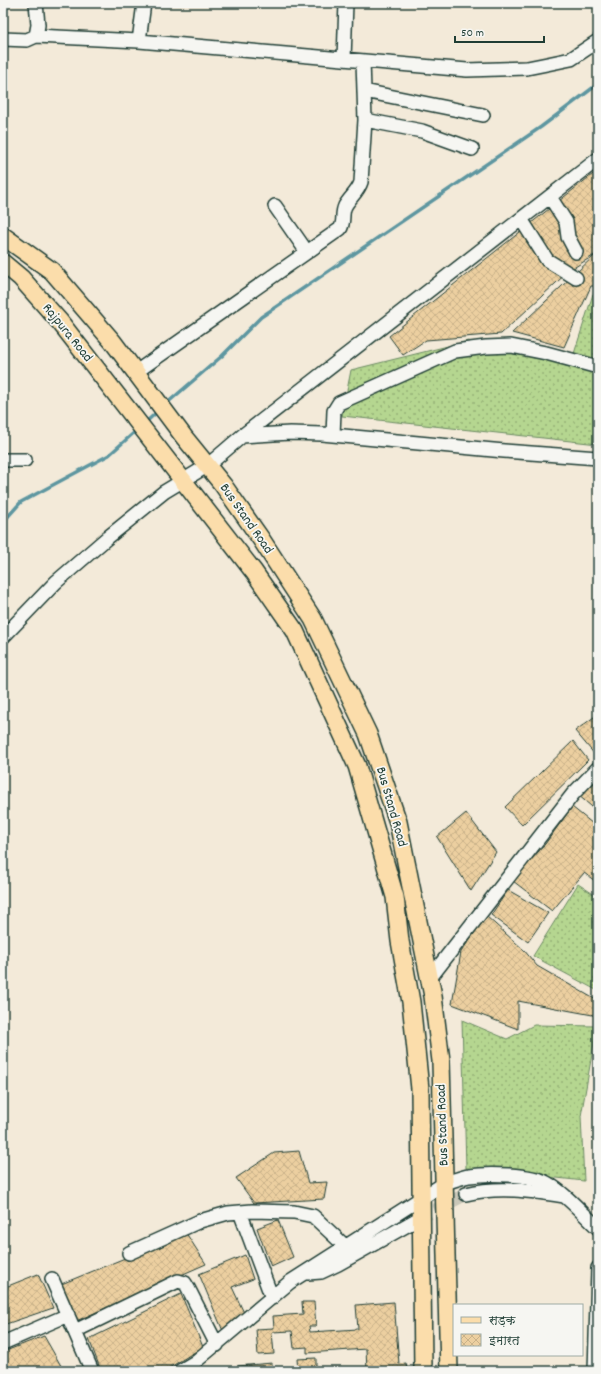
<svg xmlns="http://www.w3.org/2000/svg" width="601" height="1374" viewBox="0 0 601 1374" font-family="Dekko,'Playpen Sans Deva',sans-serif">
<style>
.grass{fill:url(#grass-dots);stroke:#6a8a62}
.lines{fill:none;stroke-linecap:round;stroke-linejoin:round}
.stream{stroke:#5d96a0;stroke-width:3.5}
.building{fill:url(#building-cross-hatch);stroke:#1f3d34}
.minor-tunnel{stroke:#c9c7b8;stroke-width:13;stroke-dasharray:13 6;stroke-linecap:butt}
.minor-casing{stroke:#1f3d34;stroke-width:16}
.major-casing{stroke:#1f3d34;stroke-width:20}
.minor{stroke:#f6f6f2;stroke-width:13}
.major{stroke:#fbddab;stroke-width:17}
.labels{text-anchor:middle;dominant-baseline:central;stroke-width:3.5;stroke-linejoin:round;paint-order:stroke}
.street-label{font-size:14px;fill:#1f3d34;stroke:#f6f6f2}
</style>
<defs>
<pattern id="grass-dots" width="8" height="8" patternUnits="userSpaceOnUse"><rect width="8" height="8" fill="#b5d690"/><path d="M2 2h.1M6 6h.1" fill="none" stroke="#93af76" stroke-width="1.8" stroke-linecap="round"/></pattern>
<pattern id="building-cross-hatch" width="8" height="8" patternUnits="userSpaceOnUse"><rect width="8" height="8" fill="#eccfa0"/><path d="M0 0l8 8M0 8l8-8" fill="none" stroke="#cab38a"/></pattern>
</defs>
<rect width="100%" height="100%" fill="#f3ead9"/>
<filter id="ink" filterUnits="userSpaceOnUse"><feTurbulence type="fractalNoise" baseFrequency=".025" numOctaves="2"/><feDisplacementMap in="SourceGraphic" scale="8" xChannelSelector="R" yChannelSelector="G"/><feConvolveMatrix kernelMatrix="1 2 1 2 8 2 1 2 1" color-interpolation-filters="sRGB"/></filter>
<g filter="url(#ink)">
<!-- grass -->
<path class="grass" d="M598,293V444L342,416L351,370L468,341L572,360L593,294Z
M578,884L598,897V991L533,956Z
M462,1020L507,1039L534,1025L597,1026L581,1116L584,1181L466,1168Z"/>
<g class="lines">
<!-- stream -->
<path class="stream" d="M166,404L222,356L261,317L541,127L598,84
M145,423L158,411
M3,522L21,502L109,455L137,430"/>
</g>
<!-- building -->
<path class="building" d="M598,170V253L570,270L501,334L426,340L403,355L389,336Z
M598,255V286H591L564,347L512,333L594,256Z
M598,714V754L596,756L575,731Z
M573,741L588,760L522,825L505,807Z
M598,774V812L578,795Z
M572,807L598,828V883L584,873L552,911L513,881L545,844Z
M466,813L496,852L471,891L437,837Z
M508,890L548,913L528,942L491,915Z
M486,916L524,950L537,966L598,1001V1016L518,1001V1029L452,1004L461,952Z
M299,1151L308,1183L327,1182L324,1199L254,1203L236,1178L274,1153Z
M278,1220L293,1257L271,1267L257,1228Z
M186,1233L206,1264L74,1322L59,1285Z
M245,1255L253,1279L232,1287L245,1315L223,1331L199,1274Z
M38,1274L53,1308L3,1325V1288Z
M181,1294L203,1347L164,1371H101L89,1339Z
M302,1302H314L316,1326H309L310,1332L358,1329L356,1305L394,1302L399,1364L406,1363L407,1371H367L366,1349L307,1353V1347L294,1348L292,1331L272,1332L274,1354L258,1355L256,1329L274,1328L273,1316L303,1314Z
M44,1336L64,1371H3V1352Z
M316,1358V1371H298L297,1359Z
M272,1363V1371H238V1366Z"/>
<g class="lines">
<!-- minor-tunnel -->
<path class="minor-tunnel" d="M418,1219L466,1194"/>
<!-- minor casing -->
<g class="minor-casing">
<path id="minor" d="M36,36L139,41L467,70L527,68L547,64L571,59L598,41
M3,39L27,40L36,36L38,25L36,3
M139,41L144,3
M344,59L346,3
M364,91L483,115
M365,120L422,131L472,149
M550,197L566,222L568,237L576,252
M275,206L307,252
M521,219L547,260L576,278
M136,372L340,229C345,222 341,214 345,206C350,197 358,192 361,182L365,120L363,61
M333,435L334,411L339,403L455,351L486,347L511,346L546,353L598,367
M242,436L290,433L322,434L504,451L598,458
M3,460H25
M3,637L56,582L107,538L164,492L207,466L242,436L598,159
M430,978L573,794L598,768
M466,1194C499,1186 531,1191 564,1196
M240,1212L272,1298
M129,1253L200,1221L228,1213L252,1211L294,1212L313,1216L346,1247
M308,1273L321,1272L338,1264L418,1219
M52,1279L92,1371
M75,1331L178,1281L185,1283L188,1288L217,1345
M3,1343L68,1315
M180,1371L195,1362L290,1282L445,1183C453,1181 461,1177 469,1176C488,1173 530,1174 547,1183C565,1193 583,1214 598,1228
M595,1371L598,1268"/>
</g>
<!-- major casing -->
<g class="major-casing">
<path id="major" d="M3,236L52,271L113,342L184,437L223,485L261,539L313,619L368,734L398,822L433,996L441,1061L449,1371
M3,263L21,278L60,322L254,572L295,631L357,766L395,897L400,941L411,1002L420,1089L423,1371"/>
</g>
<!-- minor -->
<use href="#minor" class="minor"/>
<!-- major -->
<use href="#major" class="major"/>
</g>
</g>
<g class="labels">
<!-- street labels -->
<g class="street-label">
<text transform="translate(67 333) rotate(51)">Rajpura Road</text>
<text transform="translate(246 519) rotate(55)">Bus Stand Road</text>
<text transform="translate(391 807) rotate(74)">Bus Stand Road</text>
<text transform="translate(443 1125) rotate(-92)">Bus Stand Road</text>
</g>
</g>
<!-- margin -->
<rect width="601" height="1374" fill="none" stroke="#f6f6f2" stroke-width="16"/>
<rect x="8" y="8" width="585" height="1358" fill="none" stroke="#1f3d34" stroke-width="1.5" filter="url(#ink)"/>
<!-- legend -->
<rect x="453" y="1304" width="130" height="52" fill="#f6f6f2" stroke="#a0aca6"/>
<rect x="461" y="1317" width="20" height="6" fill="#fbddab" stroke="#a0aca6"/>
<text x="489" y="1324" font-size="12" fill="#1f3d34">सड़क</text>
<rect x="461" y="1334" width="20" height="12" fill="url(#building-cross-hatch)" stroke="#a0aca6"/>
<text x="489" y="1344" font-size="12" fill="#1f3d34">इमारत</text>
<!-- scale -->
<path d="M455 36v6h89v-6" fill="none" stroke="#1f3d34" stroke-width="2"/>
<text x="461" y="36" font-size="12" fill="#1f3d34" stroke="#f6f6f2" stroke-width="3" paint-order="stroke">50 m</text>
</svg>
